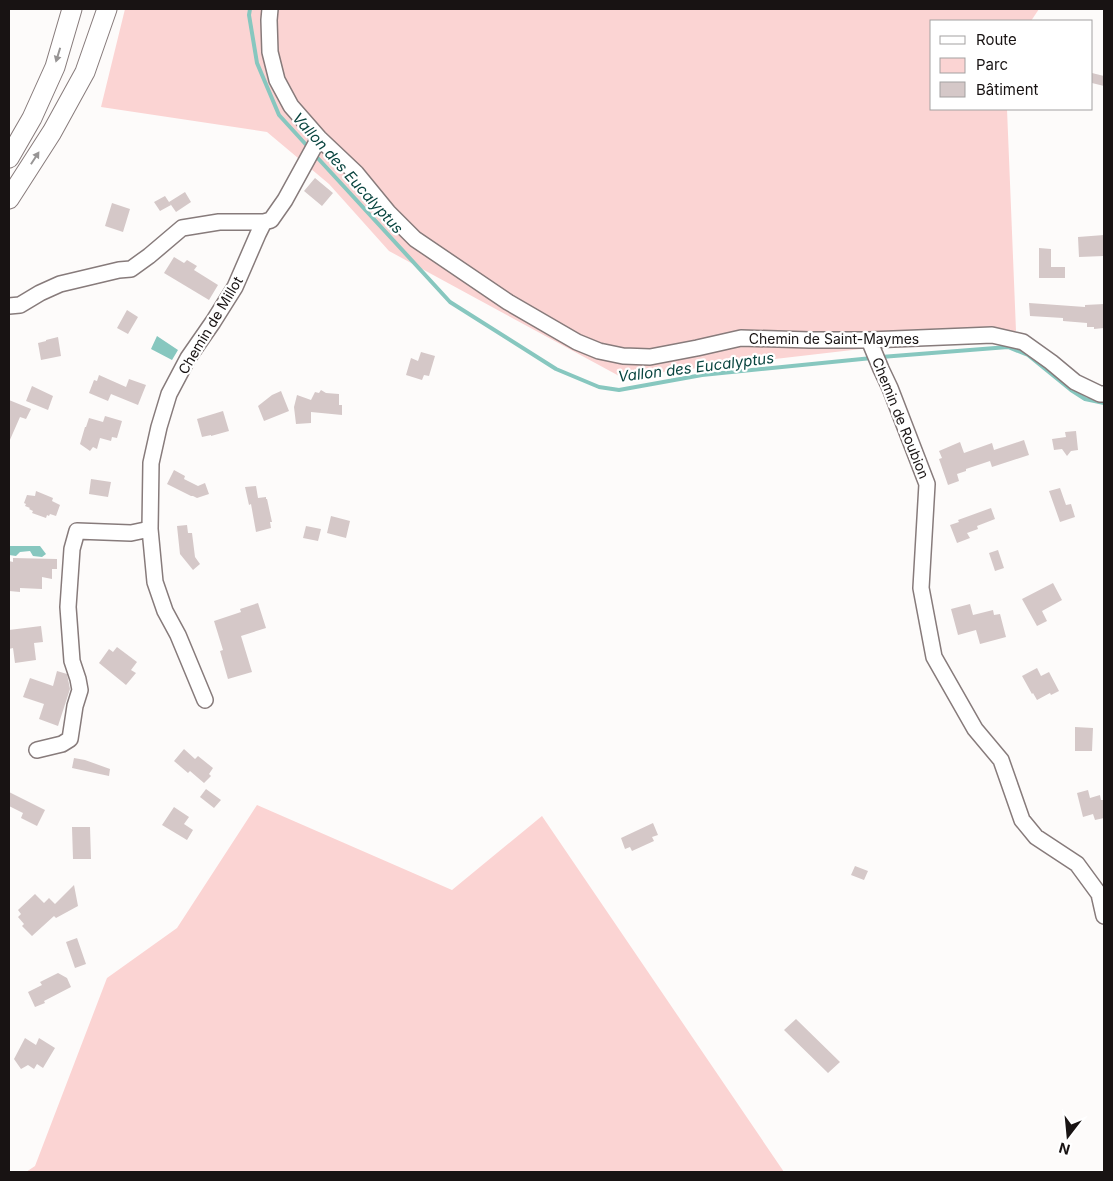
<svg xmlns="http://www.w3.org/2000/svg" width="1113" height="1181" viewBox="0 0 1113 1181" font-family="Inter,sans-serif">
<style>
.green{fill:#fbd4d3}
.water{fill:#87c7bf}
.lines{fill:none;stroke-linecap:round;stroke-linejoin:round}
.stream{stroke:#87c7bf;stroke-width:4}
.building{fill:#d5c8c8}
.minor-casing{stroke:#877b7b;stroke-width:18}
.major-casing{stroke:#877b7b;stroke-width:21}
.minor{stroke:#fff;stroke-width:15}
.major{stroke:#fff;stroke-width:19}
.oneway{fill:#979595}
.labels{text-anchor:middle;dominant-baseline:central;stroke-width:4.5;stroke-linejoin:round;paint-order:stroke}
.street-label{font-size:14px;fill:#181313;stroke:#fff}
.water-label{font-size:15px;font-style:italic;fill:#08443f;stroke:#fff}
</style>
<rect width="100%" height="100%" fill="#fdfbfa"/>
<!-- green -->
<path class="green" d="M125,9H1039L1031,21H932V109H1007L1016,331L621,377L389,251L329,184L267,132L101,107Z
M257,805L452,890L542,816L784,1172H26L35,1166L107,978L177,928Z"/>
<!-- water -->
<path class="water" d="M157,336L178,350L172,360L151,349Z
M9,546H40L46,554L42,557L33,556L30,551L20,552L16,556L9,555Z"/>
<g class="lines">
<!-- stream -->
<path class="stream" d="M250,9L249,15L257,63L279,115L310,149
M314,154L450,302L556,369L599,387L619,390L702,375L872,358
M881,357L1008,347L1028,355L1071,390L1085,399L1104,403"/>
</g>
<!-- building -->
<path class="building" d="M1092,73L1104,76V86L1092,83Z
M315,178L333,193L322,206L304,191Z
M185,192L191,202L176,212L169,202Z
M165,196L171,205L160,211L154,202Z
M112,203L130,209L123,232L105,226Z
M1104,235V256L1079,257L1078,237Z
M1039,248L1051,249V267H1065V278H1039Z
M174,257L184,263L187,260L197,266L194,270L218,285L209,300L164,273Z
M1029,303L1085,307V305L1104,304V328L1094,329V327H1087V323L1063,321V318L1030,316Z
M127,310L138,317L128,334L117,328Z
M58,337L61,356L41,360L38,343L46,341V340Z
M421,352L435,356L429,376L424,375L422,380L406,375L411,358L418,361Z
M99,375L126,387L129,379L146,385L138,405L111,394L108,401L89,393L94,380L97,381Z
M32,386L53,396L48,410L26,401Z
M321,390L326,393L339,394V405H342V415L311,412V423L296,424L294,407L297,395L311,400L315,392L319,393Z
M281,391L289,411L264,421L258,406L272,395Z
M9,400L31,409L26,419L20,417L9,442Z
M223,411L229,431L211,436V435L202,437L197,419Z
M105,416L122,421L117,438L112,437L111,441L100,438L97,449L93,447L90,451L80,444L85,427H86L89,418L103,422Z
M1076,431L1078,450L1071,451L1067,456L1062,449L1054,450L1052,439L1066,437L1065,432Z
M1024,440L1029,455L992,467L990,461L966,469V471L957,474L959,481L948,485L939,459L942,458L939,451L960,442L964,453L992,443L994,450Z
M174,470L185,476L184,479L198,486L205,483L209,494L197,498L193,496H191L167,484Z
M91,479L111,482L108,497L89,494Z
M256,486L258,498L266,497V499H267L272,522H270L271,528L256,532L251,504L249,505L245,487Z
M1060,488L1066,505L1071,504L1075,517L1060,522L1049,491Z
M36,491L53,498L52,501L60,505L56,516L50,514L49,516L47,515L46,518L32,513L33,511L29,509L30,508L25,506L26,504L24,503L27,495L35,496Z
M991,508L995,519L977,526L978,529L967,533L970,538L957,543L950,525L959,522L958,520Z
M331,516L350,521L346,538L327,533Z
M187,525L188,533H192L195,557L200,564L193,570L180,554L177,526Z
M306,526L321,529L318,541L303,538Z
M998,550L1004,568L995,571L989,553Z
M13,558L57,559V569H52V579L42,577V589L20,588V592L9,591V561L13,562Z
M1053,583L1062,600L1042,611L1047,621L1037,626L1022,599Z
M258,603L266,628L241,636L252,672L228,679L220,651L223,650L214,621L241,612L240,609Z
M970,604L973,615L993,610L994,615L1000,614L1006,637L980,644L976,630L958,635L951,609Z
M41,626L43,642L34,643L36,660L15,663L13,648L9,649V630Z
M117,647L137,662L131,670L136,673L126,685L99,663L109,649L113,652Z
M1037,668L1041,676L1049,672L1059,691L1051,695L1050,693L1037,700L1033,693L1032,694L1022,676Z
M57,671L67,674L70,689L58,726L39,719L44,704L23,697L30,678L53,686Z
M1075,727L1093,728L1092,751H1075Z
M184,749L195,759L198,756L213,768L209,774L211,776L204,783L190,771L188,773L174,761Z
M74,758L85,760L110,769L109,776L72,768Z
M206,789L221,800L214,808L200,797Z
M1088,790L1090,798L1100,795L1101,800H1104V818L1095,820L1093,814L1083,817L1077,793Z
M9,792L45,810L37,826L21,818L23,813L9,806Z
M174,807L189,817L184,824L193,830L187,840L162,825Z
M653,823L658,835L652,837L654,841L632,851L630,847L625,849L621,838Z
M72,827H90L91,859H73Z
M855,866L868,871L864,880L851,875Z
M74,885L78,906L56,918L54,916L32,936L22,926L24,924L18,917L21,914L18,910L35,894L44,903L49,898L55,904Z
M77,938L86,964L75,968L66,942Z
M58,973L67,978L71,987L44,1001L45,1003L35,1007L28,992L42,985L40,982Z
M796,1019L840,1062L828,1073L784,1030Z
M25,1038L36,1045L39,1038L55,1048L43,1068L37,1064L34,1069L28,1065L21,1069L14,1059Z"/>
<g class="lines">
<!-- minor casing -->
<g class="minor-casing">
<path id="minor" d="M270,9L269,20L270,52L277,80L291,106L319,138L356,173L388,212L415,239L508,302L577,342L599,351L623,356L650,357L697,348L741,338L810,340H869L992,335L1023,342L1051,362L1075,382L1100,394H1104
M9,306L20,305L40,293L60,284L119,270L131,269L149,256L182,228L219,222H264
M869,340L881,369L890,388L927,484L921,588L934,657L975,729L1001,760L1022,820L1036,837L1077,864L1099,894L1104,916
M205,700L178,635L165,611L155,582L150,529L151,463L159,427L169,394L188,358L213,322L235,287L258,234L264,222L271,220L285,200L319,138
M37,750L62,744L70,739L75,706L80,690L78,679L72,661L68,607L72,549L77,531L131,533L150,529"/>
</g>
<!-- major casing -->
<g class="major-casing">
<path id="major" d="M9,158L32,118L55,67L72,9
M9,199L52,132L85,72L107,9"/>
</g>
<!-- minor -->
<use href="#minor" class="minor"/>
<!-- major -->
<use href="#major" class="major"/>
</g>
<!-- one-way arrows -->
<defs><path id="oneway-solid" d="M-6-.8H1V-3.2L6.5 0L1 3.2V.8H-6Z" transform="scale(1.25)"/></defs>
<g class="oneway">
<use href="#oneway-solid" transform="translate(58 55) rotate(107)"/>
<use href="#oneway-solid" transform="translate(35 158) rotate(-57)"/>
</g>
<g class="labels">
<!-- street labels -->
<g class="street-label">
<text transform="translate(210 325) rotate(-59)">Chemin de Millot</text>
<text x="834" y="338">Chemin de Saint-Maymes</text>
<text transform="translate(901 418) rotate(68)">Chemin de Roubion</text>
</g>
<!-- water labels -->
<g class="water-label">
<text transform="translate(348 173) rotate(48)">Vallon des Eucalyptus</text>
<text transform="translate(696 367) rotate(-7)">Vallon des Eucalyptus</text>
</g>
</g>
<!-- border -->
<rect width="1113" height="1181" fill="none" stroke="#181313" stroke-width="20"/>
<!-- legend -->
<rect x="930" y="20" width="162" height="90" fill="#ffffff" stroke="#a3a1a1"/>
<rect x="940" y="36" width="25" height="8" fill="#ffffff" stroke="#a3a1a1"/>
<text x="976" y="45" font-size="15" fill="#181313">Route</text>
<rect x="940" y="58" width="25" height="15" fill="#fbd4d3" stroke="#a3a1a1"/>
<text x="976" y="70" font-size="15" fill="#181313">Parc</text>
<rect x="940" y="82" width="25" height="15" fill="#d5c8c8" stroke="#a3a1a1"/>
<text x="976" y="95" font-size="15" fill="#181313">Bâtiment</text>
<!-- north arrow -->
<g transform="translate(1068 1136) rotate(196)" stroke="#ffffff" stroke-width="4" paint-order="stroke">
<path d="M0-4L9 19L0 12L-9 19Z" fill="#181313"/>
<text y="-8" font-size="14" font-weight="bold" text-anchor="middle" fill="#181313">N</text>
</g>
</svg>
